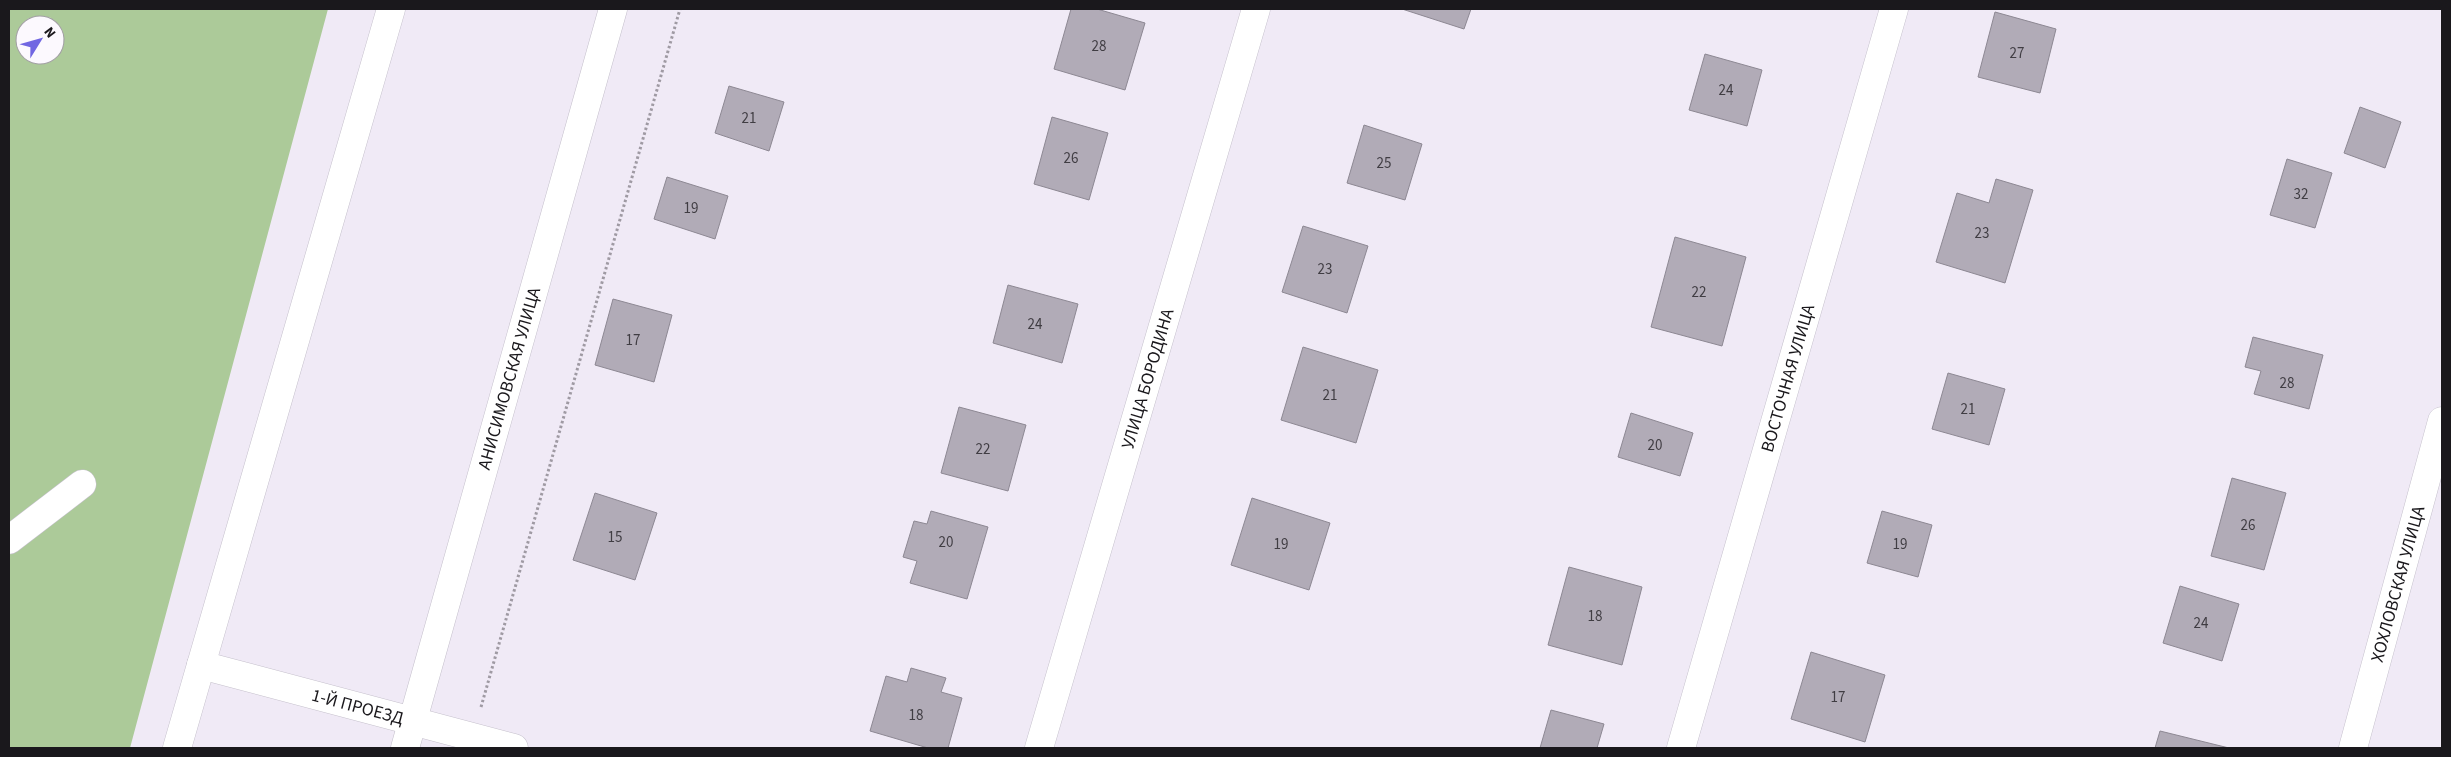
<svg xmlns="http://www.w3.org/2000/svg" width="2451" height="757" viewBox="0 0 2451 757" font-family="'Source Sans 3',sans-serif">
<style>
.green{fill:#acca99;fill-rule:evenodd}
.building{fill:#b1abb7;stroke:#8d8893}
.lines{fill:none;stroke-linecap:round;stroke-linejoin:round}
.minor-casing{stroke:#c5c0cc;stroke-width:29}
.tertiary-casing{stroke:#c5c0cc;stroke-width:29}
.path{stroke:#9f9aa3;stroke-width:3;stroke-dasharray:2.5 2.5;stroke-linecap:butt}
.minor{stroke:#fff;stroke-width:28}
.tertiary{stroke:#fff;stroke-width:28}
.labels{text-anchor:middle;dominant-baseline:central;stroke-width:4.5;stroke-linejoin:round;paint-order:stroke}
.number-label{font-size:15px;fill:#403d43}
.street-label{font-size:18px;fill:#1a181c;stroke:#fcf9fe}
</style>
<rect width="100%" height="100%" fill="#f0eaf6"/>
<!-- green -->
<path class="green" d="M9,9H328L130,748H9ZM25,25H55V55H25Z"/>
<!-- building -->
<path class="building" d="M1071,9H1097L1145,23L1125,90L1054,69Z
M1402,9H1471L1464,29Z
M1995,12L2056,29L2040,93L1978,77Z
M1705,54L1762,70L1747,126L1689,110Z
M729,86L784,102L769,151L715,133Z
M2360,107L2401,122L2385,168L2344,153Z
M1052,117L1108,133L1089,200L1034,184Z
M1364,125L1422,144L1405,200L1347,183Z
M2287,159L2332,173L2315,228L2270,215Z
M667,177L728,196L715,239L654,219Z
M1996,179L2033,190L2005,283L1936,262L1957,193L1989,203Z
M1303,226L1368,246L1347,313L1282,292Z
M1675,237L1746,257L1722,346L1651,327Z
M1008,285L1078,304L1062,363L993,343Z
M613,299L672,315L654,382L595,365Z
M2253,337L2323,355L2309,409L2254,394L2261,371L2245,367Z
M1303,347L1378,370L1356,443L1281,420Z
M1948,373L2005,389L1989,445L1932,429Z
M959,407L1026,425L1008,491L941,473Z
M1631,413L1693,433L1680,476L1618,457Z
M2232,478L2286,493L2264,570L2211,556Z
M595,493L657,513L635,580L573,560Z
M1252,498L1330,523L1309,590L1231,565Z
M931,511L988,527L967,599L910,583L917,561L903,557L914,521L927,524Z
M1882,511L1932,525L1918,577L1867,563Z
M1569,567L1642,587L1622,665L1548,645Z
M2180,586L2239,604L2222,661L2163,643Z
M1811,652L1885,675L1865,742L1791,719Z
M911,668L946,678L941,692L962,698L948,748H928L870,731L886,676L907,682Z
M1551,710L1604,724L1597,748H1540Z
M2160,731L2229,748H2155Z"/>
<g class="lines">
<!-- minor casing -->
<g class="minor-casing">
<g id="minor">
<path d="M9,540L82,484"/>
<path id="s1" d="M201,665L514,748"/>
<path id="s2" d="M405,748L613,9"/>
<path id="s3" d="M1039,748L1256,9"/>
<path id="s4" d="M1681,748L1894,9"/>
<path id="s5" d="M2353,748L2442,421"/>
</g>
</g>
<!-- tertiary casing -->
<g class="tertiary-casing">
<path id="tertiary" d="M177,748L391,9"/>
</g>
<!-- path -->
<path class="path" d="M481,707L680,9"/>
<!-- minor -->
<use href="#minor" class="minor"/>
<!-- tertiary -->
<use href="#tertiary" class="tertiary"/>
</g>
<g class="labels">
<!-- number labels -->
<g class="number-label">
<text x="1099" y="46">28</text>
<text x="2017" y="53">27</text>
<text x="1726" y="90">24</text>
<text x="749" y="118">21</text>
<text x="1071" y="158">26</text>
<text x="1384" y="163">25</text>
<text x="2301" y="194">32</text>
<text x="691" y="208">19</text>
<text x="1982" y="233">23</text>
<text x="1325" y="269">23</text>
<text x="1699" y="292">22</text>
<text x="1035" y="324">24</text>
<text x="633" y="340">17</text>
<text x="2287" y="383">28</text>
<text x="1330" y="395">21</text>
<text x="1968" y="409">21</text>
<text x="1655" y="445">20</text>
<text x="983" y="449">22</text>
<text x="2248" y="525">26</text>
<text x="615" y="537">15</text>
<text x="946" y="542">20</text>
<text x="1281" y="544">19</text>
<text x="1900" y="544">19</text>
<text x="1595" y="616">18</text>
<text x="2201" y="623">24</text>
<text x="1838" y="697">17</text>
<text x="916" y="715">18</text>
</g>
<!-- street labels -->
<g class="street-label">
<text stroke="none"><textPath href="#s3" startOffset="385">УЛИЦА БОРОДИНА</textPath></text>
<text stroke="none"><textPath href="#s4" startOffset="385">ВОСТОЧНАЯ УЛИЦА</textPath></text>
<text stroke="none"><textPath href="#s2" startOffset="384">АНИСИМОВСКАЯ УЛИЦА</textPath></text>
<text stroke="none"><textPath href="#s5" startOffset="170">ХОХЛОВСКАЯ УЛИЦА</textPath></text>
<text stroke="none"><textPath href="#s1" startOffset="162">1-Й ПРОЕЗД</textPath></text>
</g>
</g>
<!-- border -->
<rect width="2451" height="757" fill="none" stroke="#1a181c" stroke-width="20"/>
<!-- north arrow -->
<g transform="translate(40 40) rotate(53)"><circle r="24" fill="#fcf9fe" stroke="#a29fa4"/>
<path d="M0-4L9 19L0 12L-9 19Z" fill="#7167e2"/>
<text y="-8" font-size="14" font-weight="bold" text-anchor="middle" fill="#1a181c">N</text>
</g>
</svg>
